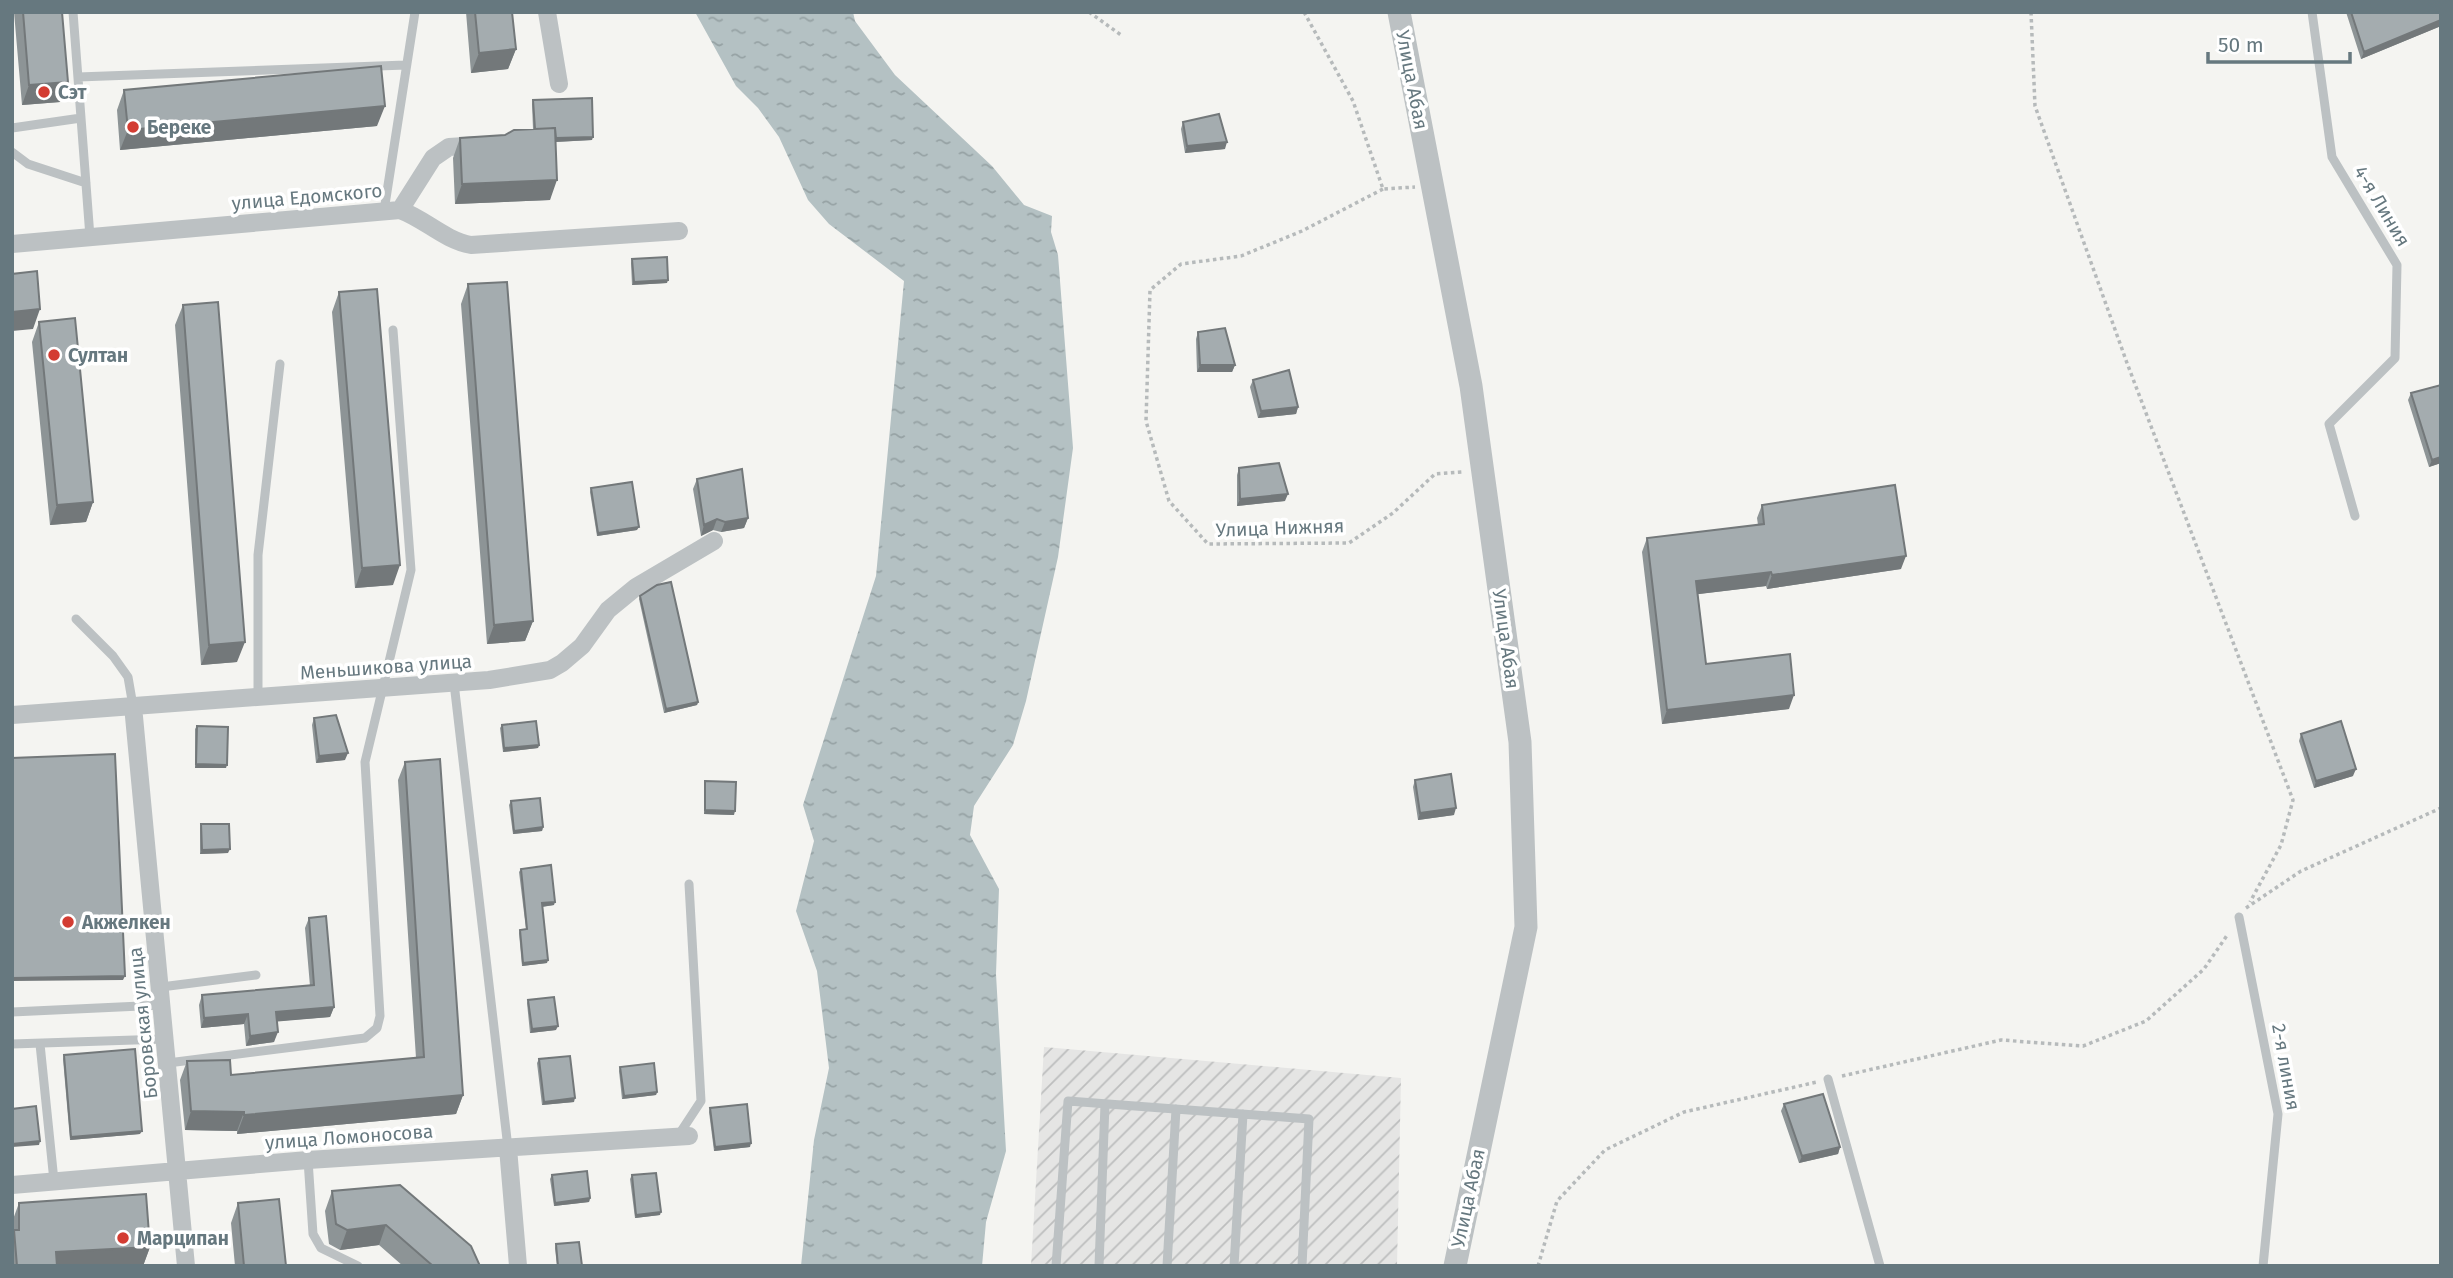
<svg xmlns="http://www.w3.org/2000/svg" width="2453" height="1278" viewBox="0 0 2453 1278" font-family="'Fira Sans',sans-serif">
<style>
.industrial{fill:url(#industrial-furrows)}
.water{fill:url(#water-ripples)}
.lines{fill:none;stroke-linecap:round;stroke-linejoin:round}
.path{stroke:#b6babb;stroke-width:3.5;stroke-dasharray:3.5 3.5;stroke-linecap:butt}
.service{stroke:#bcc1c3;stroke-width:9}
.minor{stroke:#bcc1c3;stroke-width:18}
.tertiary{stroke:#bcc1c3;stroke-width:23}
.wall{fill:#8d9496}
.shaded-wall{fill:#73787a}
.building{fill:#a4acaf;stroke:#73787a;stroke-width:2}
.poi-dot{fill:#d33c32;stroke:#fff;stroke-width:2.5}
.labels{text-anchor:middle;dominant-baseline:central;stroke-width:7;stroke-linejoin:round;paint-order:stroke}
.street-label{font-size:19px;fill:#66787f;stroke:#fff}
.poi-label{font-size:19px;font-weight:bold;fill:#66787f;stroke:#fff;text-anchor:start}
</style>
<defs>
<pattern id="industrial-furrows" width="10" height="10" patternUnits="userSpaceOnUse" patternTransform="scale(1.75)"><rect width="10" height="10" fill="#e5e5e4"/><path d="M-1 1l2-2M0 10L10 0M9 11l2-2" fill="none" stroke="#bdbebe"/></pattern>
<pattern id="water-ripples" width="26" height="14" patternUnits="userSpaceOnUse" patternTransform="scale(1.75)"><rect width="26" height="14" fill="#b4c1c3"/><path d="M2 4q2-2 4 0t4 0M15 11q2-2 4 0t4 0" fill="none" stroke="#96a2a4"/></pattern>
</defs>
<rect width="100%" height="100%" fill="#f4f4f1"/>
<!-- industrial -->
<path class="industrial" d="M1044,1047L1401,1078L1397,1266H1031Z"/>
<!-- water -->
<path class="water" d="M695,12H853L855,21L895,75L992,166L1024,205L1052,216L1051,232L1058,255L1073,448L1058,557L1026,701L1013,745L974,806L970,835L999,889L996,974L1006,1151L986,1222L982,1266H801L814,1140L829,1068L817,971L796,911L814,841L803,805L876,576L904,281L829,224L808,200L779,137L758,108L736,86Z"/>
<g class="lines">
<!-- path -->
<path class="path" d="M1089,12L1121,35
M1304,12L1353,101L1383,189L1415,187
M2031,12L2035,106L2127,363L2293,800L2281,845L2250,902
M1383,189L1302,231L1241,256L1181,264L1150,290L1146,421L1169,501L1208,544L1349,543L1393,513L1435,474L1463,472
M2246,908L2301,871L2441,808
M1842,1076L2001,1040L2083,1046L2146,1021L2204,969L2228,934
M1538,1266L1557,1201L1605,1150L1684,1112L1817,1082"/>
<!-- service -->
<path class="service" d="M73,12L90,237
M2312,12L2332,157L2397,265L2395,358L2329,424L2355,516
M78,77L406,65
M12,128L81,118
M12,152L28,164L86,183
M384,211L415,12
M76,619L113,656L128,677L133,706
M454,683L508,1148
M258,697V555L280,364
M2239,917L2278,1114L2263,1266
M161,987L256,975
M12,1012L162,1005
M12,1044L165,1039
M40,1044L54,1181
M168,1063L365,1038L377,1028L380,1016L365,762L411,570L393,330
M1828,1079L1880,1266
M678,1136L701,1101L689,884
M308,1160L313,1234L321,1248L358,1266
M1056,1266L1068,1101L1309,1119L1302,1266
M1099,1266L1105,1104
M1167,1266L1176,1109
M1234,1266L1243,1114"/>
<!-- minor -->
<path class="minor" d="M547,12L559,84
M400,210L433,158L449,147L480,145
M12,244L400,210C425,219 444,240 471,245L679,231
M133,706L186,1266
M12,715L489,680L550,670L562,663L582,646L608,610L636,587L714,541
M508,1148L518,1266
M12,1185L308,1160L689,1136"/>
<!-- tertiary -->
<path class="tertiary" d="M1399,12L1471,386L1520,742L1526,927L1455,1266"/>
</g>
<!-- wall -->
<path class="wall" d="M14,12H62L60,102L22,105Z
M466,12H512L516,49L508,69L471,73Z
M2346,12H2441V26L2361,59Z
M124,90L377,126L120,150L117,110Z
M533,100L592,140L556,142L550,200L455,204L453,158L460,138L505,135L533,129L532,104Z
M1183,122L1225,149L1185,153L1181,129Z
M632,259L667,283L632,285L631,263Z
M468,284L533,621L525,641L487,644L461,304Z
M339,292L393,585L355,588L332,312Z
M183,305L237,662L201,665L175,325Z
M39,322L93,502L86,522L50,525L32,342Z
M1198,332L1235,365L1232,372H1197L1196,339Z
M1253,380L1298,407L1296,414L1258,418L1250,387Z
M2411,393L2441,463L2429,467L2408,400Z
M1239,468L1285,501L1237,506V475Z
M697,479L748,518L744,528L721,532L713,530L701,536L693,489Z
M591,488L637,530L597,536L590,492Z
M1762,505L1901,569L1767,589L1766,586L1698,594L1706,664L1789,709L1662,724L1642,552L1647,538L1758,525L1757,518Z
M640,596L698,702L697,705L664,713L639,599Z
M314,718L345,760L316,763L312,725Z
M502,725L539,745L538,748L503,752L500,728Z
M197,726L226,768H195V729Z
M2301,734L2353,776L2314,788L2299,741Z
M405,762L463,1095L456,1114L237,1134V1131L185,1130L180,1080L187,1061L231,1075L416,1058L398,780Z
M1415,780L1454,815L1418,820L1413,787Z
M705,781L734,815L704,814V785Z
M511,801L543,827L542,831L513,834L509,805Z
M201,824L228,853L200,854V828Z
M521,869L554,905L542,907L547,963L522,966L519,933L520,930L526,929L519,872Z
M309,918L334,1007L330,1017L277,1021L274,1042L246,1046L244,1024L201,1028L199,1005L202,995L310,986L305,928Z
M528,1000L556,1030L530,1033L527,1003Z
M64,1055L140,1134L70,1140L63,1059Z
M539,1059L574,1102L542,1105L537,1063Z
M620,1067L657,1092L656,1095L622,1099L619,1071Z
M1784,1104L1840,1147L1838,1154L1799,1163L1781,1111Z
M710,1108L750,1147L714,1151L709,1112Z
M552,1175L590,1198L589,1202L554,1206L550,1179Z
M632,1175L660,1215L635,1218L630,1179Z
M332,1191L480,1266H403L379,1245L340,1250L329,1244L325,1211Z
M19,1203L150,1247L143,1266H12V1222Z
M238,1203L286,1266H235L231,1223Z
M556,1244L582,1266H557L555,1248Z"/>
<!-- shaded-wall -->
<path class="shaded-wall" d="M2441,20V26L2361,59L2364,52Z
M516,49L508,69L471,73L479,53Z
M68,82L60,102L22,105L29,85Z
M385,106L377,126L120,150L128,130Z
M593,137L592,140L534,143L535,139Z
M1227,142L1225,149L1185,153L1187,146Z
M557,180L550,200L455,204L462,184Z
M668,280L667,283L632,285L634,282Z
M40,309L33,329L12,331V312Z
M1200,365H1235L1232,372H1197Z
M1298,407L1296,414L1258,418L1261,411Z
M2441,457V463L2429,467L2432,460Z
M1288,494L1285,501L1237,506L1240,499Z
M93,502L86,522L50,525L57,505Z
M748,518L744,528L721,532L725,522Z
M717,519L713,530L701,536L704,525Z
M639,527L637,530L597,536L598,533Z
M1906,556L1901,569L1767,589L1772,575Z
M400,565L393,585L355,588L362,568Z
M1771,572L1766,586L1691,595L1696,581Z
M533,621L525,641L487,644L494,625Z
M245,642L237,662L201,665L209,645Z
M1794,695L1789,709L1662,724L1667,710Z
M698,702L697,705L664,713L666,709Z
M539,745L538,748L503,752L504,748Z
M348,753L345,760L316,763L319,756Z
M196,764L227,765L226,768H195Z
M2356,769L2353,776L2314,788L2316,781Z
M1456,808L1454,815L1418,820L1420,813Z
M705,810L735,811L734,815L704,814Z
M543,827L542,831L513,834L514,831Z
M230,849L228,853L200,854L202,850Z
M555,902L554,905L540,907L542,903Z
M548,960L547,963L522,966L523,963Z
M125,976L123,980L12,981V978Z
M334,1007L330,1017L272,1022L276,1012Z
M248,1014L244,1024L201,1028L204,1018Z
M558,1026L556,1030L530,1033L532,1029Z
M278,1032L274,1042L246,1046L250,1036Z
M657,1092L656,1095L622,1099L624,1096Z
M463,1095L456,1114L237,1134L244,1115Z
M575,1098L574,1102L542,1105L544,1102Z
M191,1111L244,1112L237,1131L185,1130Z
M142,1131L140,1134L70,1140L71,1137Z
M40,1141L39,1145L12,1147V1144Z
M751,1143L750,1147L714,1151L715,1147Z
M1840,1147L1838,1154L1799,1163L1802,1156Z
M590,1198L589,1202L554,1206L555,1203Z
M661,1212L660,1215L635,1218L636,1215Z
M386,1225L379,1245L340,1250L347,1230Z
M150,1247L143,1266H51L56,1252Z"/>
<!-- building -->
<path class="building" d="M23,12H62L68,82L29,85Z
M475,12H512L516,49L479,53Z
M2351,12H2441V20L2364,52Z
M381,66L385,106L128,130L124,90Z
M592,98L593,137L556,138L555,128L535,129L533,100Z
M1219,114L1227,142L1187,146L1183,122Z
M555,128L557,180L462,184L460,138L505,135L514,130Z
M667,257L668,280L634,282L632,259Z
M37,271L40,309L12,312V274Z
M507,282L533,621L494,625L468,284Z
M377,289L400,565L362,568L339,292Z
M218,302L245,642L209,645L183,305Z
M75,318L93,502L57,505L39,322Z
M1225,328L1235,365H1200L1198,332Z
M1289,370L1298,407L1261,411L1253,380Z
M2441,385V457L2432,460L2411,393Z
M1279,463L1288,494L1240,499L1239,468Z
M742,469L748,518L725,522L717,519L704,525L697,479Z
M632,482L639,527L598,533L591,488Z
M1895,485L1906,556L1772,575L1771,572L1696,581L1706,664L1790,654L1794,695L1667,710L1647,538L1764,524L1762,505Z
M671,582L698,702L666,709L640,596L657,585Z
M336,715L348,753L319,756L314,718Z
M536,721L539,745L504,748L502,725Z
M2341,721L2356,769L2316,781L2301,734Z
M197,726L228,727L227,765L196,764Z
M115,754L125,976L12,978V858H13L12,837V758Z
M440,759L463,1095L244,1115V1112L191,1111L187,1061L230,1060L231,1075L424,1057L405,762Z
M1451,774L1456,808L1420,813L1415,780Z
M705,781L736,782L735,811L705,810Z
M540,798L543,827L514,831L511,801Z
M201,824H229L230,849L202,850Z
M551,865L555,902L542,903L548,960L523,963L520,930L527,929L521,869Z
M326,916L334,1007L276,1012L278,1032L250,1036L248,1014L204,1018L202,995L314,985L309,918Z
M554,997L558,1026L532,1029L528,1000Z
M135,1049L142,1131L71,1137L64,1055Z
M570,1056L575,1098L544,1102L539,1059Z
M654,1063L657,1092L624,1096L620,1067Z
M1823,1094L1840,1147L1802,1156L1784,1104Z
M747,1104L751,1143L715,1147L710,1108Z
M36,1106L40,1141L12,1144V1109Z
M587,1171L590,1198L555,1203L552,1175Z
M656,1173L661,1212L636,1215L632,1175Z
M400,1185L471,1246L480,1266H433L386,1225L347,1230L336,1224L332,1191Z
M146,1194L150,1247L56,1252L57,1266H17L14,1230H19V1203Z
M279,1199L286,1266H244L238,1203Z
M579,1242L582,1266H558L556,1244Z"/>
<!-- markers -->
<g class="poi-dot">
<circle cx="44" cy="92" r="7"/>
<circle cx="133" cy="127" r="7"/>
<circle cx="54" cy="355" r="7"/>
<circle cx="68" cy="922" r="7"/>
<circle cx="123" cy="1238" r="7"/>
</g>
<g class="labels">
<!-- street labels -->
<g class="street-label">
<text transform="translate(1412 80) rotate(79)">Улица Абая</text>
<text transform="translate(307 197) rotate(-5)">улица Едомского</text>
<text transform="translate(2382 206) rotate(59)">4-я Линия</text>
<text transform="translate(1280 528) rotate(-2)">Улица Нижняя</text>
<text transform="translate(1506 639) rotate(82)">Улица Абая</text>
<text transform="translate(386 667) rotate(-4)">Меньшикова улица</text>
<text transform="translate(143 1023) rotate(-96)">Боровская улица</text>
<text transform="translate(2286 1067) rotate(80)">2-я линия</text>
<text transform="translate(349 1137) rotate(-4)">улица Ломоносова</text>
<text transform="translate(1468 1198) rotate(-78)">Улица Абая</text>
</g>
<!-- poi labels -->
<g class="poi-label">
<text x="58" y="92">Сэт</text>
<text x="147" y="127">Береке</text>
<text x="68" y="355">Султан</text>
<text x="82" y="922">Акжелкен</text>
<text x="137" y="1238">Марципан</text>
</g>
</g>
<!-- border -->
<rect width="2453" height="1278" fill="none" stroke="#66787f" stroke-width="28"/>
<!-- scale -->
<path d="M2208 52v10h142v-10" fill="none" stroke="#66787f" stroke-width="3.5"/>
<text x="2218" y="52" font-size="21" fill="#66787f" stroke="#ffffff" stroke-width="5" paint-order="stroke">50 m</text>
</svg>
